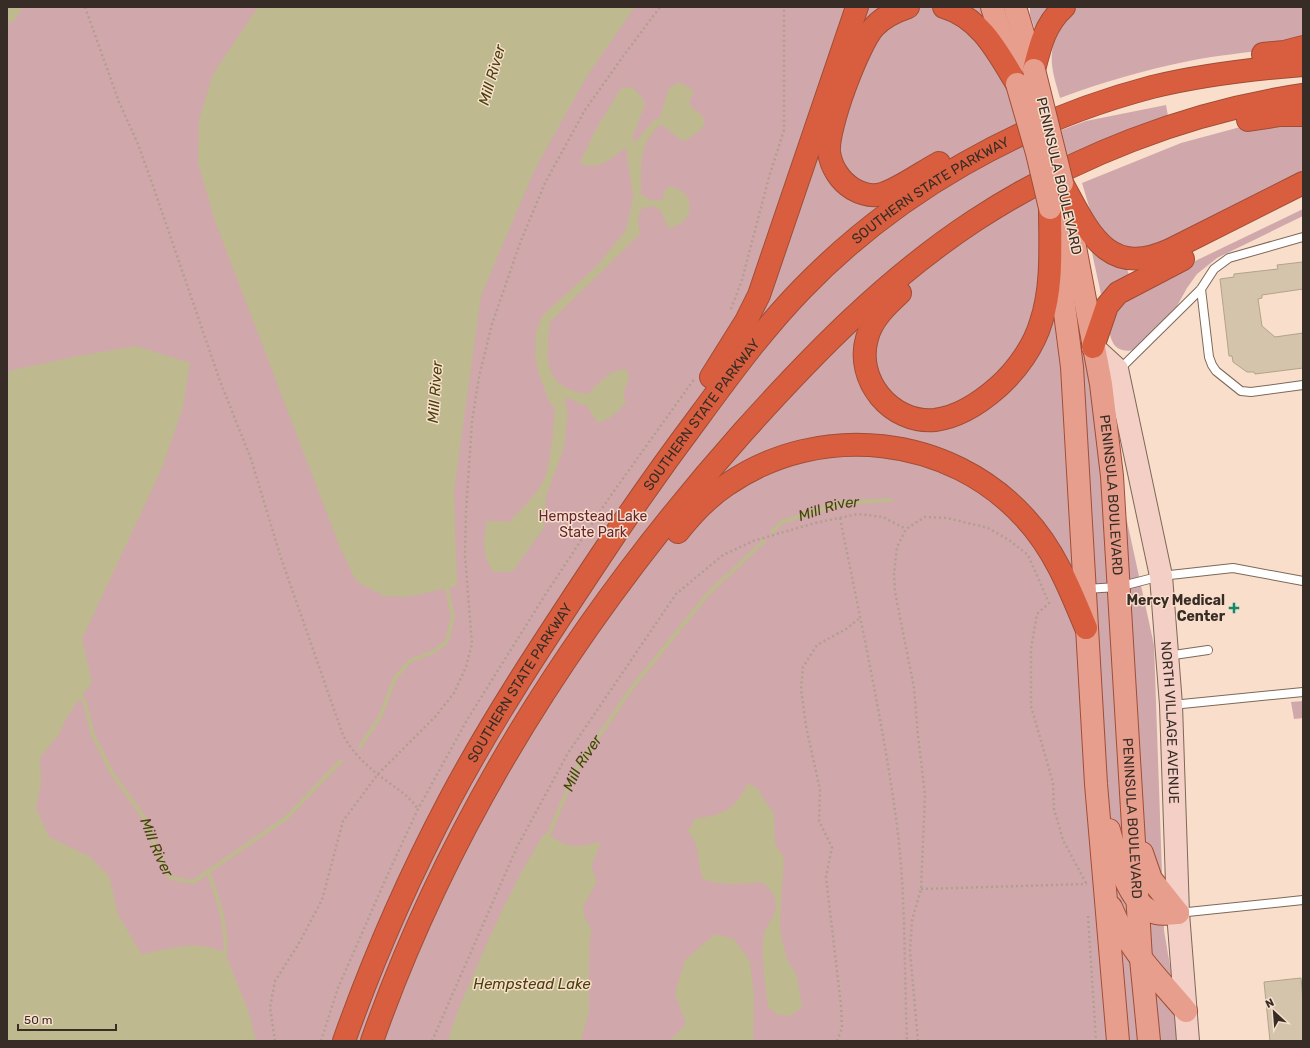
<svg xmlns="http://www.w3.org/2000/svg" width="1310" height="1048" viewBox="0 0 1310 1048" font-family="Rubik,sans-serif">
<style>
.green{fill:#d0a8ab}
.water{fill:#beb98e}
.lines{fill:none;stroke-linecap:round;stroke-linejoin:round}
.stream{stroke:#beb98e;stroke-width:4}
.river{stroke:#beb98e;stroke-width:24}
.building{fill:#d4c4ab;stroke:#b2a38b}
.lane-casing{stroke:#7e6857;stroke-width:10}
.secondary-casing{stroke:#7e6857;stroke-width:24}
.primary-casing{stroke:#a04d36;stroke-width:24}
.highway-casing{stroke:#a04d36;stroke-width:24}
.path{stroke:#b29e8f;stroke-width:2.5;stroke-dasharray:2 3;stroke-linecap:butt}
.lane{stroke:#fff;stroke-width:8}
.secondary{stroke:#f3cfc5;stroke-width:22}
.primary{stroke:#e89e8c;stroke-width:22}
.highway{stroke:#d85e3f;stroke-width:22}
.primary-bridge-casing{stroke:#a04d36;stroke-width:24;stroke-linecap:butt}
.primary-bridge{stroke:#e89e8c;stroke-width:22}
.poi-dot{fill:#12896a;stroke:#f8decb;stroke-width:1.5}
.labels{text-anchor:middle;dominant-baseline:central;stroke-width:3;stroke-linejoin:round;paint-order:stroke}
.street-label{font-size:14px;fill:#372d26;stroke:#f8decb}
.park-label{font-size:14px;fill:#642731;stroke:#f8decb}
.poi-label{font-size:14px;font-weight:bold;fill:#372d26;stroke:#f8decb;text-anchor:end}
.water-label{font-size:15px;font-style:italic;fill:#47410b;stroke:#f8decb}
</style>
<rect width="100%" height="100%" fill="#f8decb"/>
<!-- green -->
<path class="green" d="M7,7H1011L1043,137L1086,121L1166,105L1168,116L1104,140L1049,164L1154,645L1164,930L1174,990L1179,1041H7Z
M1030,7H1053L1037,30L1035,29L1030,15Z
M1078,7H1303V41C1266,53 1227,53 1189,61C1145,70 1102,82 1060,98C1053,73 1047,58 1057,33C1064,19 1065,16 1078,7Z
M1303,121V175L1158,247L1118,249L1094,223L1082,183L1181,143L1244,126Z
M1303,209V216L1217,258L1197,274L1187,288L1177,306L1135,350C1112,354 1110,339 1108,321L1135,290Z
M1091,248L1134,264L1127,269L1130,277L1108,295L1101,294Z
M1303,701V718L1294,719L1291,702Z"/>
<!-- water -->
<path class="water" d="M258,7H635L587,76L534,171L481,296L454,491L457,586L407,597L384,596L356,581L339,545L215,221L198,163L199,120L213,74Z
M679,82L690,88L694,93L689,101C691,109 695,109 701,115C712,126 692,136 684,141C674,137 669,127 660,125C638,143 641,169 641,194C648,200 654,202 663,199L664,191L668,187C695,187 699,224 668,228L661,211L653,206L642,208L638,217L640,234L550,322C546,360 542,387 588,394C600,383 607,371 625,369C636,379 618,390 626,402C620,409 608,423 597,422L588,407L568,398L564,399L568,413L564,448L546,496L544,528L512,572H493C482,554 483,541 487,521L509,522C521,510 534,497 543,482C551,468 553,427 555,409L548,399L539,374L535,358L536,332L543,315L597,266L626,230L633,198L626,148C610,157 601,172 580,163L595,131L621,88L632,87L641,96L645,104L632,139L636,141L655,119H659L669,88Z
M136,346L190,363L183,407L162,468L82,639L92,682L68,715L59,734L40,758L41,783L36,808L49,837L89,856L109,876L118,914L141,954C171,949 196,939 225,953L249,1013L256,1041H7V373L13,370L73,357Z
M748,784L758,788L764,800L774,813L775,844L784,858L780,920L781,937L787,959L797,976L802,1007L790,1016L778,1015L768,1007C766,985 761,961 763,939C764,926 776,918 776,904C775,894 769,888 761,882C742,884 719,886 703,879C696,860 702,848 688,831L696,818C708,818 728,813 736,802C741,797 744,789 748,784Z
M548,833C566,850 579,847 601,842L591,867L597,881L583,907L585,918L591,929L589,954V1012L581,1041H448C455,1014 467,990 478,964C497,920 518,875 544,834Z
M715,934L734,939L750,961L754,998L753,1041H670L686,1024L675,993L685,960Z"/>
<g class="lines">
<!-- stream -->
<g class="stream">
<path id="s1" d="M772,532L782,522L841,503L891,500"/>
<path id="s2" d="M76,697L84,699L93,735L112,773L145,819L155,846L170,878L193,882L286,818L341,761"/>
<path d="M360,747L380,717L395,678L410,661L435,651L447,641L453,617L446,583"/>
<path id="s3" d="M547,838L577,768L631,689L708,594L764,541"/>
<path d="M208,871C217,896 228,927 225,953"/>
</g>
<!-- river -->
<path class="river" d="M7,11L9,7"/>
</g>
<!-- building -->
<path class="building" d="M1303,262V289L1262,295V298L1258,299L1262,326L1275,337L1303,333V368L1255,374L1254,372H1247L1233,362L1232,356H1229L1220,279L1234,277V274L1278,269L1277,265Z
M1301,978L1303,1001V1041H1270L1264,982Z"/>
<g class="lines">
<!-- lane casing -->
<g class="lane-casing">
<path id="lane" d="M1201,289L1209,357L1212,365L1216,371L1241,391L1251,392L1303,385
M1117,368L1125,364L1201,289L1214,269L1229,258L1303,237
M1085,589L1118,587L1161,576L1233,568L1303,581
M1167,656L1208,650
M1172,705L1303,692
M1178,913L1303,900"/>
</g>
<!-- secondary casing -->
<g class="secondary-casing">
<g id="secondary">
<path id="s4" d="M1093,347L1117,369L1161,576L1171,705L1178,913L1188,1041"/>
</g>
</g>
<!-- primary casing -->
<g class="primary-casing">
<g id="primary">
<path d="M992,7L1012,69"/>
<path d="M1015,7L1034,70"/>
<path id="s5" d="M1065,194L1101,384L1112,476L1141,959L1149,1041"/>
<path d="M1056,243L1072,367L1096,784L1118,1041"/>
<path d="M1109,830C1116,854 1128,907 1156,913C1163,915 1171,913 1178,913"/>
<path d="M1142,853L1151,879L1178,913"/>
<path d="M1111,907C1127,948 1158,978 1186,1011"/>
</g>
</g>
<!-- highway casing -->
<g class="highway-casing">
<g id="highway">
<path d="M908,7C896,11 883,17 874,27C858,45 827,128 829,152C831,167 840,181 853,189C862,194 872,197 882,194C897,190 924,171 939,163"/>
<path d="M944,7C981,18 998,53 1017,84"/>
<path d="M1263,54L1284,52L1303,47"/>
<path d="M1034,70C1040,46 1045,24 1064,7"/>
<path d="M1248,120L1280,115H1303"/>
<path d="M1062,183C1088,230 1106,279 1170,250L1303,183"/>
<path d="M900,293C886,306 872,319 867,338C855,380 891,424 935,420C958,417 981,402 998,387C1017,370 1034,346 1041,322C1053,286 1050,246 1050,208"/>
<path d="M1093,347L1107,306L1118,293L1183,259"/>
<path d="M711,377L746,321L759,295L857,7"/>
<path d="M678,532C692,514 708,497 728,484C820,421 950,435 1025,518C1054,549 1070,589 1086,628"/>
<path id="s6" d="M344,1041C373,959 408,879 449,801C492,720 543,643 594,566C627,516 662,466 698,418C731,373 764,328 803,288C897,191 1022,121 1152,87C1201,75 1252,69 1303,65"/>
<path d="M372,1041C452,814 584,611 743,432C813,354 886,279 974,221C1072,157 1186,112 1303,95"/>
</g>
</g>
<!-- path -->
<path class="path" d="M85,7L119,102L138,144L152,183L220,381L251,459L281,558L343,735C353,754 371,770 388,782C400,791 409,796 418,809
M731,309L742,280L769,177L784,130V7
M840,518C860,618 882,717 896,818C906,891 904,967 907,1041
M921,889L1087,884
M1088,916L1096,1041
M275,1041L270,1007L275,981L298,945L322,900L343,821L378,774L435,717L454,693L466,667L472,644L465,556L466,511L472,421L479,377L492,324L520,243L545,183L585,110L624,55L660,7
M321,1041L338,988L387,876L418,809L467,720L545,595L609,498L695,378
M432,1041L517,847L568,753L676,594L723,555L753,541L815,523L858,514L883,517L906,529
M837,1041L842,1028L841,1005L826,877L832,847L819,821L820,790L806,726L801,689L803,667L817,645L846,629L860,618
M918,1041L910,951L912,920L921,889L925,795L918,736L914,688L895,592L894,574L897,547L906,529L925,517L947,518L988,528L1009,540L1028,555L1049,603L1037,614L1031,649V706L1053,783L1054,809L1063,840L1086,883"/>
<!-- lane -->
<use href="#lane" class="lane"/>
<!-- secondary -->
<use href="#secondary" class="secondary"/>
<!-- primary -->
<use href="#primary" class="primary"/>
<!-- highway -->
<use href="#highway" class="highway"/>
<!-- primary-bridge casing -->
<g class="primary-bridge-casing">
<path id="primary-bridge" d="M1034,70L1062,183
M1017,84L1037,153L1050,208"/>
</g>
<!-- primary-bridge -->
<use href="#primary-bridge" class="primary-bridge"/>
</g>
<!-- markers -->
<path class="poi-dot" d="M1232 602h4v4h4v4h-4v4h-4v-4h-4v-4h4z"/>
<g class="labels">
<!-- street labels -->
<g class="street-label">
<text transform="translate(1059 176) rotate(77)">PENINSULA BOULEVARD</text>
<text stroke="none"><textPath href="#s6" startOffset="1048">SOUTHERN STATE PARKWAY</textPath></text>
<text stroke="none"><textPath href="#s6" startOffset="724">SOUTHERN STATE PARKWAY</textPath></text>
<text stroke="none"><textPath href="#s5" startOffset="305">PENINSULA BOULEVARD</textPath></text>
<text stroke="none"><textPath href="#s6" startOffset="400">SOUTHERN STATE PARKWAY</textPath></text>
<text stroke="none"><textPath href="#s4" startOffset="391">NORTH VILLAGE AVENUE</textPath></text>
<text stroke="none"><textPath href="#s5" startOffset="629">PENINSULA BOULEVARD</textPath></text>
</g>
<!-- park labels -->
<g class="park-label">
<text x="593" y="516">Hempstead Lake<tspan x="593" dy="16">State Park</tspan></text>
</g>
<!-- poi labels -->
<g class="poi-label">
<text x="1225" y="600">Mercy Medical<tspan x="1225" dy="16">Center</tspan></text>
</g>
<!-- water labels -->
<g class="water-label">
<text transform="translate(492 75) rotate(-74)">Mill River</text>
<text transform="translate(435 392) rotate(-86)">Mill River</text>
<text stroke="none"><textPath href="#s1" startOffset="63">Mill River</textPath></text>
<text stroke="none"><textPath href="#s3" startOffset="83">Mill River</textPath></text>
<text stroke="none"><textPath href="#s2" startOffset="175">Mill River</textPath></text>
<text x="532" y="984">Hempstead Lake</text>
</g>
</g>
<!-- border -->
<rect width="1310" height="1048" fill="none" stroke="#372d26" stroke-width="16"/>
<!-- north arrow -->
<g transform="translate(1274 1012) rotate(334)" stroke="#f8decb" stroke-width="3" paint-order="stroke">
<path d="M0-3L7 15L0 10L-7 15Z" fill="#372d26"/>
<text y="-6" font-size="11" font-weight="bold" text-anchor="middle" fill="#372d26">N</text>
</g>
<!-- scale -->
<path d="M18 1024v6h98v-6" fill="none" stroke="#372d26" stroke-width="2"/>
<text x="24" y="1024" font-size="12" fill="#372d26" stroke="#f8decb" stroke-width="3" paint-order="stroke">50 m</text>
</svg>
